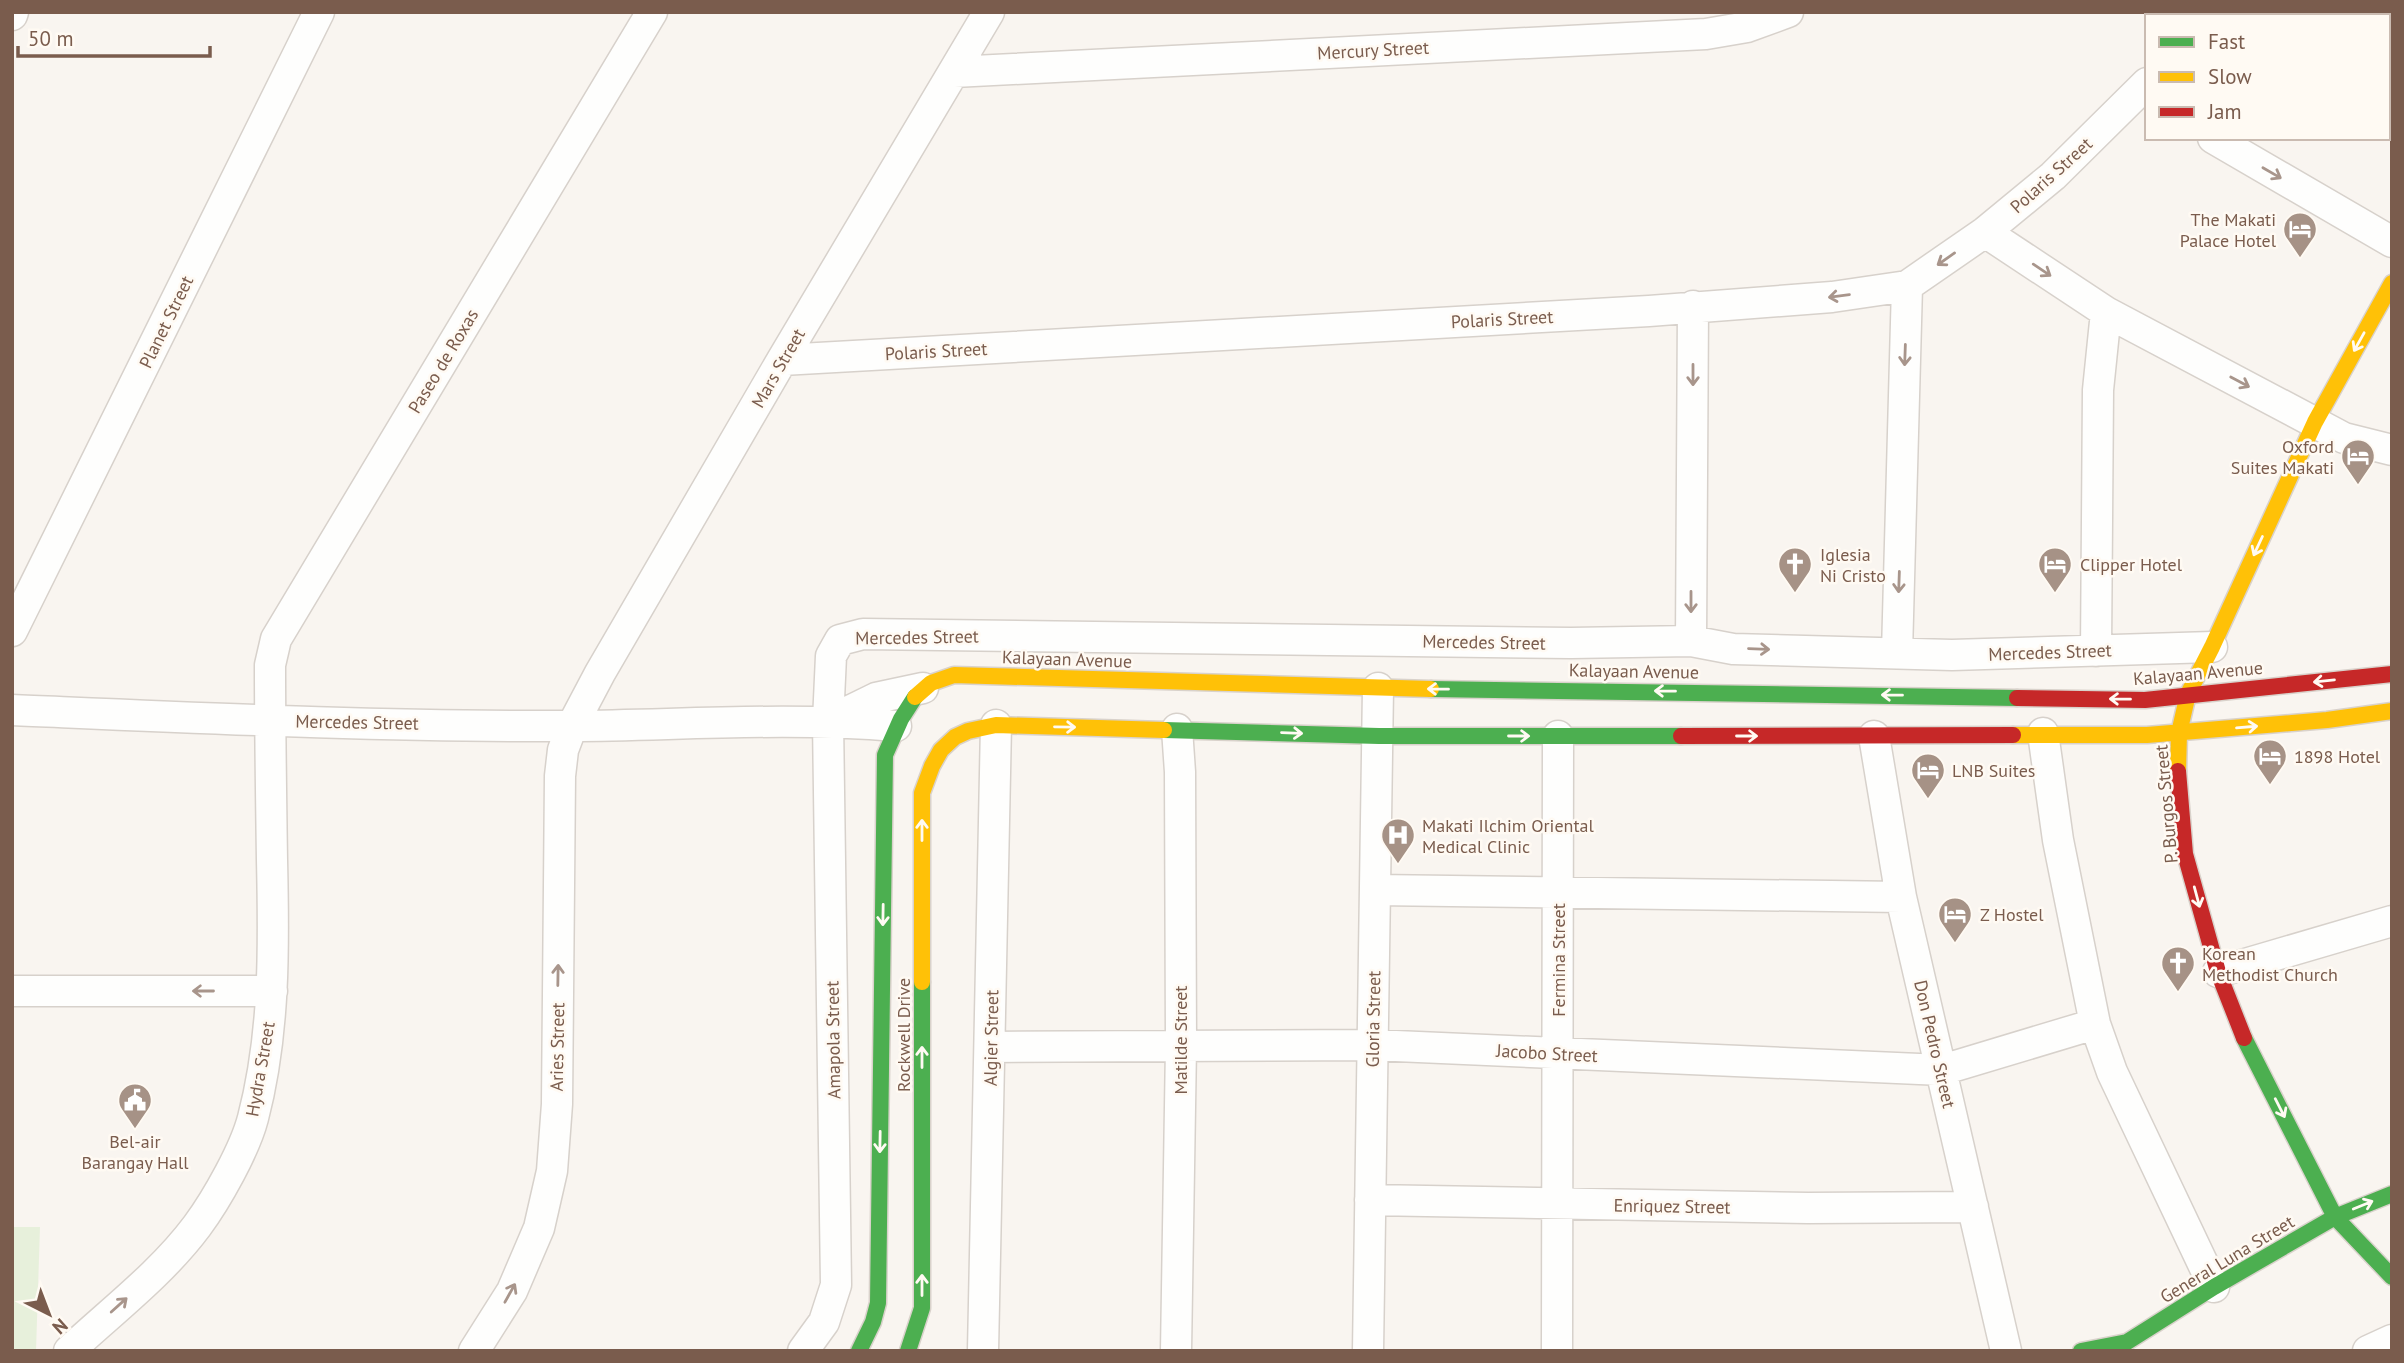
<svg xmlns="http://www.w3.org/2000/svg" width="2404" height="1363" viewBox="0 0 2404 1363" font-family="'PT Sans',sans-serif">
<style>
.green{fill:#e7f0db}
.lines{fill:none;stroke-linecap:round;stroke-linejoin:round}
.street-casing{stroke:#d7d1cb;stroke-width:33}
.fast-casing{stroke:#d9d2cb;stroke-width:19}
.slow-casing{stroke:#d9d2cb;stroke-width:19}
.jam-casing{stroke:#d9d2cb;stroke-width:19}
.street{stroke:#fefefd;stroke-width:30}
.fast{stroke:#4caf50;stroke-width:16}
.slow{stroke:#ffc107;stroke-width:16}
.jam{stroke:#c62828;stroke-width:16}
.oneway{stroke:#a8958b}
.oneway2{stroke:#fffaf3}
.labels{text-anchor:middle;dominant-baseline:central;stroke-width:5;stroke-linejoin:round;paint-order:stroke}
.street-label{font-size:18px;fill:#7a5c4d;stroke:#fffaf3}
.poi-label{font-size:18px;fill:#7a5c4d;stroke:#fffaf3;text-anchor:start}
</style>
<rect width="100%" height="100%" fill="#f9f5f0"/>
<!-- green -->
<path class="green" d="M12,1227H40L36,1351H12Z"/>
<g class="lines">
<!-- street casing -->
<g class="street-casing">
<path id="street" d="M12,15L13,12
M2201,16L2204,12
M954,72L1706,34L1747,27L1788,12
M2213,138L2392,242
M1985,232L2106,312L2344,438L2392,450
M782,360L1649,311L1832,297L1907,286L1985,232L2053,176L2147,83
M12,631L319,12
M1691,641L1693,306
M2096,651L2098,390L2106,312
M1897,653L1907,286
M12,710C199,718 386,727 573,726C681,725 789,717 896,726
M829,721L876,698L923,688
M2043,733L2058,840L2095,1024L2112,1072L2214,1287
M1874,736L1901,897L2006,1351
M1376,890L1901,897
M2218,972L2392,921
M12,991H272
M991,1047L1373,1045L1942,1070L2095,1024
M1370,1200L1808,1208L1973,1207
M69,1351C112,1311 162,1273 197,1226C217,1199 245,1149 253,1118C275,1034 274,946 272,860C271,795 270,730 270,665L276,639L652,12
M474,1351L512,1291L539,1228L552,1171L557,1104L560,776L563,750L572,726L600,673L782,360L989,12
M803,1351L824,1322L836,1285L828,721L831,656L840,640L863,634L1571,643L1691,641L1733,649L1952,655L2212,647
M983,1351L996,725
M1176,1351L1181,1046L1180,772L1177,729
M1368,1351L1378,688
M1557,1351L1558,736
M2368,1351L2392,1340"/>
</g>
<!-- fast casing -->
<g class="fast-casing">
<path id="fast" d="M1431,689L2017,698
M1164,730L1379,736H1681
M2244,1038L2335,1217L2392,1277
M859,1351L873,1322L878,1303L885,755L901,719L915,697
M908,1351L922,1308V982
M2081,1351L2127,1342L2214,1287L2335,1217L2392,1194"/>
</g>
<!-- slow casing -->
<g class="slow-casing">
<path id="slow" d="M915,697L931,683L954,675L1431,689
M2013,735H2147L2327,720L2392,711
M2178,771L2179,733L2188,694L2212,647L2315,422L2392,283
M922,982V793L932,766L941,750L955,737L968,731L996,725L1164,730"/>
</g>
<!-- jam casing -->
<g class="jam-casing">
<path id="jam" d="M2017,698L2145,700L2392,674
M1681,736L2013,735
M2178,771L2185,854L2218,972L2244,1038"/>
</g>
<!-- street -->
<use href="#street" class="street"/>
<!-- fast -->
<use href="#fast" class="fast"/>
<!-- slow -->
<use href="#slow" class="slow"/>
<!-- jam -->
<use href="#jam" class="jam"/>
</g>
<!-- one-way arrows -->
<defs><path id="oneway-shaft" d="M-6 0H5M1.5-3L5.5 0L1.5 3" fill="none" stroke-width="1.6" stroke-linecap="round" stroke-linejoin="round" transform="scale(1.75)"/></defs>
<g class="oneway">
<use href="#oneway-shaft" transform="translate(2272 173) rotate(30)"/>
<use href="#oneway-shaft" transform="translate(1946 259) rotate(145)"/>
<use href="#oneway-shaft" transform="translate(2042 270) rotate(34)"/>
<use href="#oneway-shaft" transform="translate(1839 296) rotate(173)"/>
<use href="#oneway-shaft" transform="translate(1905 355) rotate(92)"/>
<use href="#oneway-shaft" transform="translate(1693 375) rotate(90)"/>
<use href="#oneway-shaft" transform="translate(2240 382) rotate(28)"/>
<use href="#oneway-shaft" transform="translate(1899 582) rotate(92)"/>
<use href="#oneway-shaft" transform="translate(1691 602) rotate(90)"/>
<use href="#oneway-shaft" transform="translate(1759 649) rotate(2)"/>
<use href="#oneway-shaft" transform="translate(558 975) rotate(-89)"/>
<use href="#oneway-shaft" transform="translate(203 991) rotate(180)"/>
<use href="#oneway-shaft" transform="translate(510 1293) rotate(-61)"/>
<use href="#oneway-shaft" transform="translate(119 1305) rotate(-42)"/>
</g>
<g class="oneway2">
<use href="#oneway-shaft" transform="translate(2359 342) rotate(119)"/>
<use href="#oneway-shaft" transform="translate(2258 546) rotate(115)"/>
<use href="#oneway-shaft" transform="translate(2324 681) rotate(174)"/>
<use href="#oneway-shaft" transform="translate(1438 689) rotate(-179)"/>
<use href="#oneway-shaft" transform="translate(1665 691) rotate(-179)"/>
<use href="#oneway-shaft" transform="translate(1892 695) rotate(-179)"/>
<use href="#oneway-shaft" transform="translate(2120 699) rotate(-179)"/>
<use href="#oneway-shaft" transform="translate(1065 727) rotate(1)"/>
<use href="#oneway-shaft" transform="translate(2247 727) rotate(-5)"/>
<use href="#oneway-shaft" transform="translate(1292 733) rotate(2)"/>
<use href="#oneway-shaft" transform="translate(1519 736)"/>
<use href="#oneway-shaft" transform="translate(1747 736)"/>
<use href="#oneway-shaft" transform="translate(922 830) rotate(-90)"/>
<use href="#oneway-shaft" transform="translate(2197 897) rotate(75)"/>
<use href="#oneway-shaft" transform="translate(883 915) rotate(91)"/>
<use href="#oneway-shaft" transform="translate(922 1057) rotate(-90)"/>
<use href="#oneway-shaft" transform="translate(2280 1108) rotate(63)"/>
<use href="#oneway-shaft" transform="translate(880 1142) rotate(91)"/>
<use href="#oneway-shaft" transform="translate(2363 1205) rotate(-22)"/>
<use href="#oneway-shaft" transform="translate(922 1285) rotate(-90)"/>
</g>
<!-- icons -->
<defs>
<g id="hotel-pin" transform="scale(1.75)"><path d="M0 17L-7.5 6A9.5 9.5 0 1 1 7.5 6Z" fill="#a69286" stroke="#fffaf3"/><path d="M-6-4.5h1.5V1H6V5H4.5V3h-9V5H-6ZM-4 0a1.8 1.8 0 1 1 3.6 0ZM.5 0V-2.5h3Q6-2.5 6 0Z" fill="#fff"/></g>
<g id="church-pin" transform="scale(1.75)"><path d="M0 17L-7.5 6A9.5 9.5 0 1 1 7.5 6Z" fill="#a69286" stroke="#fffaf3"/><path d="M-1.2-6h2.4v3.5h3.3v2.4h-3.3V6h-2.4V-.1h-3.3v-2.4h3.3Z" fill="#fff"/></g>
<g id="hospital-pin" transform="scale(1.75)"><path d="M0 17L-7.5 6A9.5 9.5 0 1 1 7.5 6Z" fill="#a69286" stroke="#fffaf3"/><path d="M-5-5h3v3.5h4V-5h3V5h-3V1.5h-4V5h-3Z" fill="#fff"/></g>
<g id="civic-pin" transform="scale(1.75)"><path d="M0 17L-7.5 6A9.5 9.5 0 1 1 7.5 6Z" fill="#a69286" stroke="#fffaf3"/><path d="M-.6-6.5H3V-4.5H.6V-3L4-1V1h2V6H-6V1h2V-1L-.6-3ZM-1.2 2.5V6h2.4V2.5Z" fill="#fff"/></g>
</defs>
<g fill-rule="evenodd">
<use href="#hotel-pin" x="2300" y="229"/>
<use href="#hotel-pin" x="2358" y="456"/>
<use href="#church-pin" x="1795" y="564"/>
<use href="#hotel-pin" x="2055" y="564"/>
<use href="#hotel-pin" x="2270" y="756"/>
<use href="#hotel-pin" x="1928" y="770"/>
<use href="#hospital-pin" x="1398" y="835"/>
<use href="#hotel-pin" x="1955" y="914"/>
<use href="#church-pin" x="2178" y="963"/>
<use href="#civic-pin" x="135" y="1100"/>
</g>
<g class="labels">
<!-- street labels -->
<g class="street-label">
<text transform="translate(1373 50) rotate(-3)">Mercury Street</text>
<text transform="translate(2051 175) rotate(-42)">Polaris Street</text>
<text transform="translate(1502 319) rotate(-3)">Polaris Street</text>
<text transform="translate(166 322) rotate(-64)">Planet Street</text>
<text transform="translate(936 351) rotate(-3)">Polaris Street</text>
<text transform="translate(443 361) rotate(-59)">Paseo de Roxas</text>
<text transform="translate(778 368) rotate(-60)">Mars Street</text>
<text transform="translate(917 637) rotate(-1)">Mercedes Street</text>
<text transform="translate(1484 642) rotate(1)">Mercedes Street</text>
<text transform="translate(2050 652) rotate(-2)">Mercedes Street</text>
<text transform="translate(1067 659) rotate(2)">Kalayaan Avenue</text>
<text transform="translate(1634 671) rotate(1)">Kalayaan Avenue</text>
<text transform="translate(2198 673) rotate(-5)">Kalayaan Avenue</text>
<text transform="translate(357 722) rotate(1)">Mercedes Street</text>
<text transform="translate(2166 804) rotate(-95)">P. Burgos Street</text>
<text transform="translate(1558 960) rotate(-90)">Fermina Street</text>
<text transform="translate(1373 1019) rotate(-89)">Gloria Street</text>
<text transform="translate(903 1035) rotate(-90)">Rockwell Drive</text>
<text transform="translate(991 1038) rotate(-89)">Algier Street</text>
<text transform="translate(833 1040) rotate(-91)">Amapola Street</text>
<text transform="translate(1180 1040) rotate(-90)">Matilde Street</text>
<text transform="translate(1935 1044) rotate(77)">Don Pedro Street</text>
<text transform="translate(557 1047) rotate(-89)">Aries Street</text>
<text transform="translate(1547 1053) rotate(3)">Jacobo Street</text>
<text transform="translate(260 1069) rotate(-80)">Hydra Street</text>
<text transform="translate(1672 1206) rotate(1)">Enriquez Street</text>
<text transform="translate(2227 1259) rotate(-31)">General Luna Street</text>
</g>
<!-- poi labels -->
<g class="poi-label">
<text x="2276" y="219" text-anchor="end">The Makati<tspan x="2276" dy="21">Palace Hotel</tspan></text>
<text x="2334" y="446" text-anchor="end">Oxford<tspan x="2334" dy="21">Suites Makati</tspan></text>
<text x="1820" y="554">Iglesia<tspan x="1820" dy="21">Ni Cristo</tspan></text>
<text x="2080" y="564">Clipper Hotel</text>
<text x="2294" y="756">1898 Hotel</text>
<text x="1952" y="770">LNB Suites</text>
<text x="1422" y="825">Makati Ilchim Oriental<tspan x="1422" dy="21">Medical Clinic</tspan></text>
<text x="1980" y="914">Z Hostel</text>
<text x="2202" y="953">Korean<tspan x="2202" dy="21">Methodist Church</tspan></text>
<text x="135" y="1141" text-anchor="middle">Bel-air<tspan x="135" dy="21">Barangay Hall</tspan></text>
</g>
</g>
<!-- border -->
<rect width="2404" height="1363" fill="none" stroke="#7a5c4d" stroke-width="28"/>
<!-- legend -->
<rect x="2145" y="14" width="245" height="126" fill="#fffaf3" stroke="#cabbb1" stroke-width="2"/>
<rect x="2159" y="37" width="35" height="10" fill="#4caf50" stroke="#cabbb1" stroke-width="2"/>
<text x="2208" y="49" font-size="21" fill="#7a5c4d">Fast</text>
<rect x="2159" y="72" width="35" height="10" fill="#ffc107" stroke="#cabbb1" stroke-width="2"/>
<text x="2208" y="84" font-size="21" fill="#7a5c4d">Slow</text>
<rect x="2159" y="107" width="35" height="10" fill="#c62828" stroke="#cabbb1" stroke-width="2"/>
<text x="2208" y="119" font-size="21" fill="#7a5c4d">Jam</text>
<!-- north arrow -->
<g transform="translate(49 1314) rotate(138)" stroke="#fffaf3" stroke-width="5" paint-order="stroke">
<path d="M0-5L12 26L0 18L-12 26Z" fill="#7a5c4d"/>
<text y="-10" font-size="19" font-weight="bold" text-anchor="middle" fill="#7a5c4d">N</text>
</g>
<!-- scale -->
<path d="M18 46v10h192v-10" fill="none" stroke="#7a5c4d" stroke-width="3.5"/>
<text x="28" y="46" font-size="21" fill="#7a5c4d" stroke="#fffaf3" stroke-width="5" paint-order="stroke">50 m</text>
</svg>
